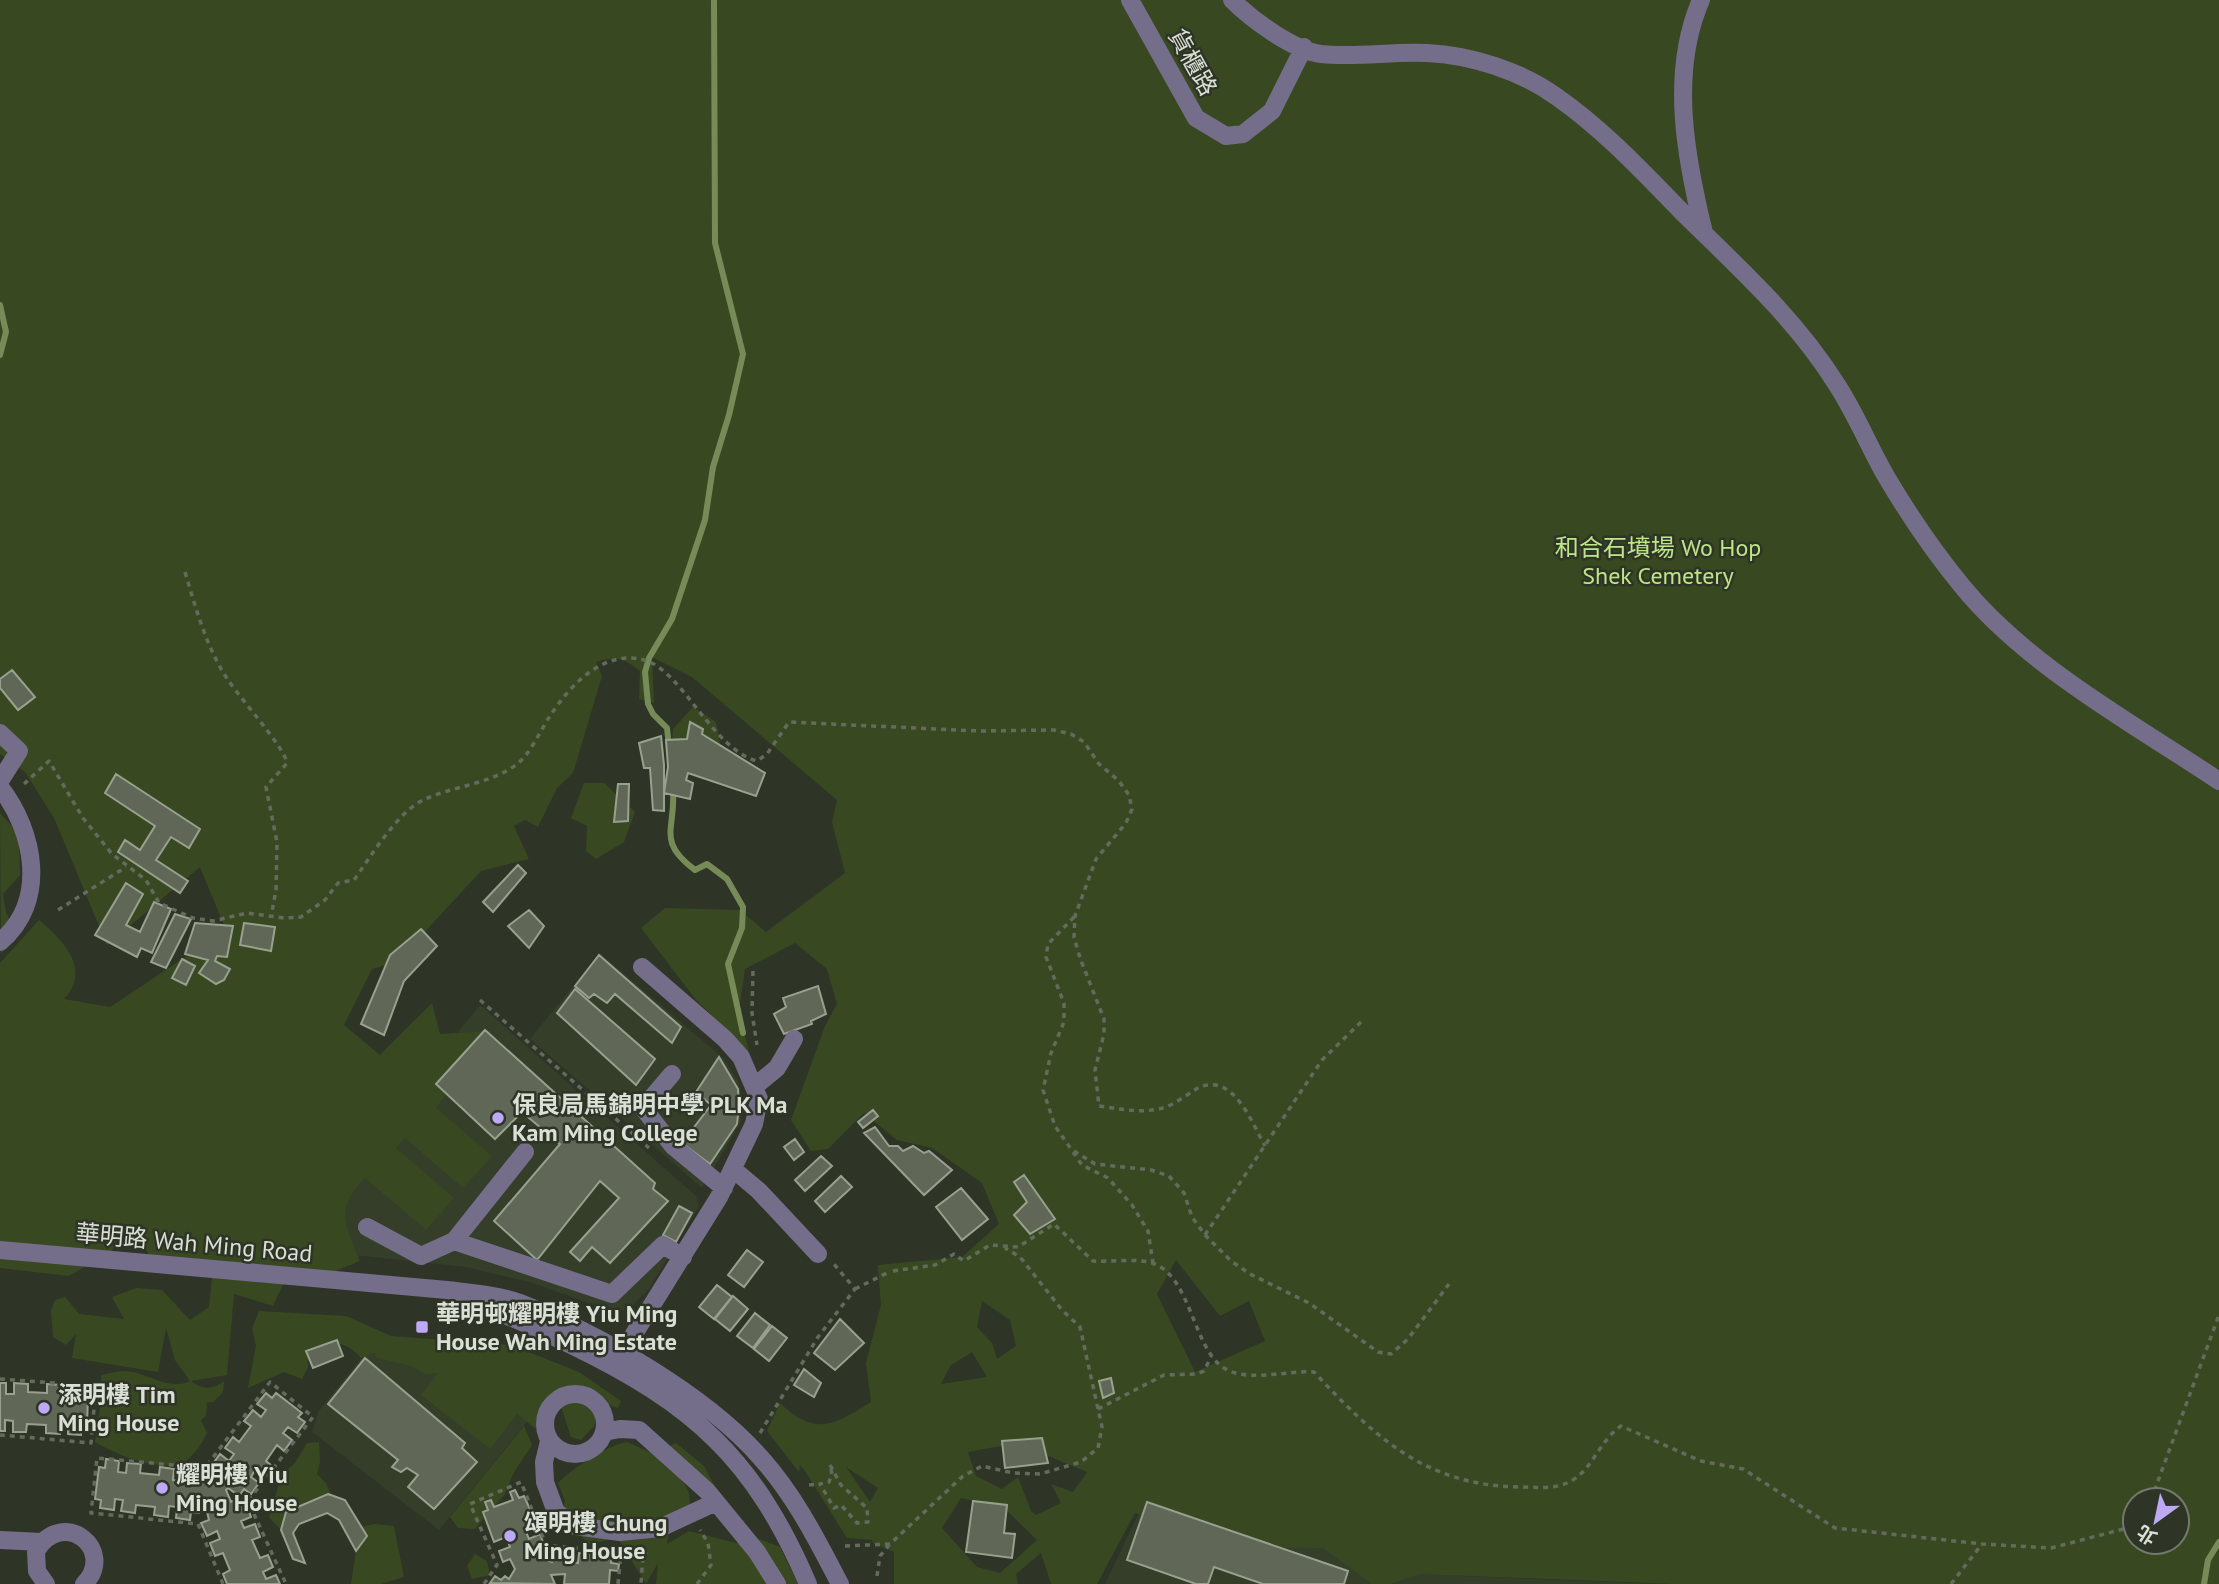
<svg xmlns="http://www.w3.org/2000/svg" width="2219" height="1584" viewBox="0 0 2219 1584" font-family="'PT Sans','Noto Sans TC',sans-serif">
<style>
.built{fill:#343e29}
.green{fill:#384921;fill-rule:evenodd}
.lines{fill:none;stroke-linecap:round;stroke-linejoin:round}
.stream{stroke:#778b58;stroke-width:6}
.building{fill:#606757;stroke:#98a18f;stroke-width:2}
.path{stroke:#656a5e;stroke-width:3.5;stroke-dasharray:5 5;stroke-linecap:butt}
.minor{stroke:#756e8b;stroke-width:18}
.poi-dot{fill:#bda9f5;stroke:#2e3426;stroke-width:2.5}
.labels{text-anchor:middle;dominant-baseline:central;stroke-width:5;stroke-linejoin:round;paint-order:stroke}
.street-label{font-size:24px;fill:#dbe0d6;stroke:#2e3426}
.park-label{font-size:24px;fill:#bde686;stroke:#2e3426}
.poi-label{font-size:24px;font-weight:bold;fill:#dbe0d6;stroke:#2e3426;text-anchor:start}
</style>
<rect width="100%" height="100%" fill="#2e3426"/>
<!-- built -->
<path class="built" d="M600,953L723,1058L738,1081L744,1103L741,1122L702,1188L530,1039Z
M480,1005L696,1196L699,1206L649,1289L628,1310L612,1311L529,1282L465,1267L327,1252L330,1188Z
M374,1342L457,1352L534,1413L439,1530L312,1432L318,1412Z
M1147,1496L1460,1576L1665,1584H1105Z"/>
<!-- green -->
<path class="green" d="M0,0H2219V1584H1674L1420,1574L1390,1584H1372L1323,1548L1231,1547L1135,1513L1097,1584H1051L1041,1553L1016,1574L1018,1584H894V1552L873,1543L872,1540L847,1538L805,1471L800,1465L799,1472L767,1431L780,1403C816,1438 835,1424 871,1402L866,1363L881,1305L878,1265L962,1257L999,1224L982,1183L932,1148L897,1140L864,1113L828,1149L811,1151L791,1120L825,1026L837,1004L827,969L795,943L745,969L739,1010L749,1052L696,1000L641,928L665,908L740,910L766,932L845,873L832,822L837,800L692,677L652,657L654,703L639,699L640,671C624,658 617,656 596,662L602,676L573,773L557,788L538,827L525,820L514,826L529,859L481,871L397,962L372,969L344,1025L380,1055L432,1003L440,1034L492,1031L436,1108L492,1156L463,1188L405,1138L396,1148L454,1198L426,1230L365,1178C334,1209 345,1225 360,1261L318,1278L287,1276L273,1306L234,1294L227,1375L191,1381C202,1390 213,1390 224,1381L223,1392L213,1402H207L206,1416L201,1420L207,1433C202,1444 191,1461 178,1464C152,1470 116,1454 95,1442L102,1394L101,1375C108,1374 116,1371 124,1371C146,1371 168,1392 190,1381L175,1360L166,1328L158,1372L72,1358L76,1334L66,1345L53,1337L51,1310L55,1300L65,1297L79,1314L124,1319L112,1297L136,1288L162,1290L190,1320L209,1307L213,1267L155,1264L132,1229L110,1252L69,1276L0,1268V963L39,920C63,940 92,969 64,999L110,1007L182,959L228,935L200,867L107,945L54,818L25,772L0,754ZM1176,1260L1220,1316L1249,1301L1265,1341L1195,1372L1157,1294ZM982,1301L1010,1320L1016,1346L997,1359L992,1343L977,1327ZM972,1352L987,1377L941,1384L950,1366ZM1017,1443L1087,1472L1073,1492L1051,1484L1061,1503L1036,1515L1031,1511L1018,1477L1002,1489L976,1476L968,1452ZM846,1467L878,1488L870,1502ZM961,1498L1004,1508L1037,1540L1000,1573L977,1567L942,1528ZM2135,1500H2177V1542H2135Z
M693,707L716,722L724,765L671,753L673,729Z
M584,783H604L635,812L624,842L596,859L586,851L587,826L571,818Z
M0,813L19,834L20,875L3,894L6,912L16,934L1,954Z
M259,1311L346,1316L391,1336L511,1345L579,1372L621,1401L618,1408L601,1402L594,1426L581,1440L571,1437L556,1392L549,1395L552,1412L536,1429L517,1414L490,1449L421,1395L438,1373L424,1374L411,1366L377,1358L374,1353L361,1358C343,1338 330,1342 307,1351L308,1367L302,1379L284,1372L248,1388L256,1346L252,1328Z
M524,1426L532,1445L513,1474L505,1494L475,1529L458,1528L450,1517Z
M319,1442L320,1462L317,1474L326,1483L331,1495L286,1512L281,1530L269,1517L282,1474L295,1463L307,1443Z
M627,1442L654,1454L676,1443L704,1466L714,1485L696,1488L686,1460L674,1472C688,1487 692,1492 689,1513L670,1525L667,1544L689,1531L736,1543L754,1537L780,1547L798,1584H656L658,1563L646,1584L617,1537L590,1545L560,1517L565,1501L558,1483C570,1470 608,1445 627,1442Z
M374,1524L394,1526L404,1577L381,1584H351L356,1551L367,1536L361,1527Z
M475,1554L487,1561L490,1575L472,1579L467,1566Z"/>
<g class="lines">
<!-- stream -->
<path class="stream" d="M0,305L6,332L0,355
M669,747L667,728L653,714L648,704L645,672L649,658L672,619L705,520L713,467L729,415L743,354L715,243L714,0
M673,790C676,829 656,841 695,870L707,864L727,879L743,907L742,928L728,964L743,1033
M2204,1584L2208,1560L2219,1542"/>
</g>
<!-- building -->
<path class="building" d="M12,670L35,697L18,710L0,688V679Z
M690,722L703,729L702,734L765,773L756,796L688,773L686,780L693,783L690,799L664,793L668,767L666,740L687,739Z
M661,736L664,765V811L653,810L650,768H644L639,743Z
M116,774L200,829L189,848L171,837L156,860L188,881L180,893L118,852L125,840L140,850L155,826L105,793Z
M618,784H629L628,821L614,822Z
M518,865L526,873L493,912L483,902Z
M126,883L143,894L126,925L140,932L154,902L171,909L152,953L141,948L137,957L95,935Z
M529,910L544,926L529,948L508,926Z
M175,914L191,919L166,968L151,962Z
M195,923L233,926L227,957L217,956L215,961L230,969L224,980L216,984L199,973L208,960L185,954Z
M244,923L275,927L271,951L240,945Z
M421,929L437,946L404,981L384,1035L361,1024L390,955Z
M599,955L681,1027L672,1043L615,994L607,1003L594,994L589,998L575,986Z
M182,959L195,966L186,985L172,978Z
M818,986L826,1014L811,1021L812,1024L784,1034L774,1014L786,1007L783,998Z
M575,989L655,1059L636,1085L557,1013Z
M485,1030L655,1183L653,1189L668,1201L610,1263L592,1247L580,1261L570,1252L619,1198L600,1181L537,1260L494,1221L560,1144L522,1112L495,1139L436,1084Z
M719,1057L738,1089L739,1106L737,1124L710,1164L682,1143L711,1105L696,1092Z
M873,1110L878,1116L863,1128L858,1122Z
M875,1127L889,1146H898L903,1151L913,1146L924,1153L929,1151L952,1170L924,1195L864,1133Z
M795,1139L804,1152L794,1160L784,1147Z
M821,1156L832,1166L805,1191L795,1180Z
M1024,1175L1055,1219L1030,1234L1014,1215L1027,1202L1014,1182Z
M841,1176L852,1187L825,1212L815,1201Z
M961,1188L988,1219L962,1240L936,1207Z
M679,1206L692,1213L676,1242L663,1235Z
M747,1250L763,1262L744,1287L728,1275Z
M717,1285L732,1297L714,1319L699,1307Z
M733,1296L748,1309L730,1331L715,1319Z
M755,1313L770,1325L753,1348L737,1336Z
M840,1319L864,1343L835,1370L814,1353Z
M772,1326L787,1338L769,1361L754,1349Z
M337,1340L343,1356L313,1368L306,1351Z
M365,1358L465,1443L462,1448L477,1462L434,1509L408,1487L418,1475L407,1468L401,1472L392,1467L398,1460L328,1404Z
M804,1369L821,1383L814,1397L794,1385Z
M1111,1378L1114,1393L1103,1398L1099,1381Z
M0,1383H6V1394H14V1383L28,1384V1392L47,1393V1384L61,1385V1396H69V1385L83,1386V1394H88L87,1427L82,1426L81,1435L68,1434V1423H60V1434L46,1433V1425L27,1424L26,1432H13V1421L5,1420V1431H0Z
M266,1393L272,1398L276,1393L302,1413L298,1417L305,1422L297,1433L288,1427L283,1433L292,1440L284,1451L277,1445L266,1461L272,1466L264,1477L255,1470L251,1477L259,1483L251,1494L244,1489L239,1496L228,1488L226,1490L231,1502L235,1500L238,1507L246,1504L251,1517L241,1521L244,1528L255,1524L260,1537L252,1540L260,1558L268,1555L273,1567L263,1572L266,1579L276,1575L280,1584H227L223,1574L230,1570L223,1553L215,1556L210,1543L220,1539L217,1531L207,1536L201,1523L209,1520L204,1500L200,1499L199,1513L191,1512L190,1520L176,1518L177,1507L169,1506L168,1517L154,1515L155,1507L136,1505L135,1513L121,1511L123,1500L115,1499L114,1510L100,1508L101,1500L95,1499L99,1467L105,1468L106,1459L119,1461L118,1472L126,1473L127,1463L141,1464L140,1473L159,1475L160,1467L174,1469L173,1480L180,1481L182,1470L196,1472L195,1475L215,1468L212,1465L220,1454L229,1461L234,1454L225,1448L233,1437L239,1442L251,1426L244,1421L253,1410L261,1417L266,1410L257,1404Z
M1042,1438L1048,1463L1005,1468L1002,1441Z
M515,1490L519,1498L524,1496L537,1525L525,1529L529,1539L540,1534L544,1545L537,1548L542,1559L552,1562L553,1557L558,1558L560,1551L568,1552L567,1561L578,1563L579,1553L612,1557L611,1563L619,1564L618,1571L610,1570L609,1584H564L565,1574L551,1575L555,1584L490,1583L495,1576L501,1580L505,1576L509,1579L515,1569L510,1559L503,1562L499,1551L510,1547L506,1537L494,1542L483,1512L488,1510L485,1502L491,1500L494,1507L513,1500L510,1492Z
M328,1494L345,1500L367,1536L356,1551L339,1520L327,1513L299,1524L293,1533L305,1563L293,1559L281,1530L286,1512Z
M973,1501L1007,1505L1004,1533L1015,1534L1012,1558L966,1552Z
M1147,1502L1348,1571L1344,1584H1263L1214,1567L1208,1584H1196L1127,1560Z"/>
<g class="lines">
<!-- path -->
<path class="path" d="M185,572C195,605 203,636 220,667C232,691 284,745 287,763L266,787L277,842L276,890L271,917
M24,784L49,761L83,818L112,854L146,880L159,903L193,918L213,921L247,913L284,918L301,917L325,900L338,883L354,880C371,856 397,813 423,800C453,786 491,784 517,764C531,753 540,731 550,716C570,685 604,649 644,660C682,670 712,749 757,761L767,754L789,722L979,731L1054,730L1071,734L1084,742L1099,764L1119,781L1129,795L1132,809L1126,823L1096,859L1075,916L1074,937L1080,958L1104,1019V1034L1095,1070L1099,1106C1119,1109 1139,1113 1159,1109C1173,1106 1186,1095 1198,1088C1233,1071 1252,1123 1265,1146
M58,910L126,867
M1074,917L1048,944L1046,957L1064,1003V1022L1051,1053L1043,1090L1055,1126L1082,1165L1108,1178L1132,1205L1148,1231L1153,1263
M753,971L752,1013L757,1045
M480,1000L649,1148
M1074,1151L1095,1164L1151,1170L1169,1176L1184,1193L1192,1217L1205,1235L1231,1261L1250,1274L1309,1303L1378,1352L1391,1354L1408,1339L1449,1284
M1205,1235L1322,1060L1362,1021
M893,1271L935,1265L954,1254L964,1261L990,1245L1018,1247L1054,1224L1093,1261C1110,1262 1136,1258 1152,1263C1191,1275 1193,1349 1224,1368C1247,1383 1287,1370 1314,1372C1374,1436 1424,1485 1518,1487C1536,1487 1555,1490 1571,1481C1593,1469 1599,1441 1621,1426L1701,1461L1743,1469L1835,1528L1982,1544L2051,1548L2135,1526
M855,1289L889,1272
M0,1379L96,1386L91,1443L0,1435
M1098,1409L1164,1375L1197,1374L1204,1371L1211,1357
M760,1433L818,1337L855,1289L833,1263
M830,1465L841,1485L867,1508L868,1522L857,1523L841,1505L834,1508L820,1484L829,1482L832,1474Z
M809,1485L820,1484
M2151,1500L2219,1315
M845,1546L890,1544L963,1476L982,1466L1013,1473L1040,1474L1081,1462L1098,1448L1102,1427L1080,1327L1062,1310L1020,1257L1005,1248
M626,1552L643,1555L641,1584
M643,1555L650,1549
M877,1576L880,1556L890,1544
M223,1584L198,1524L91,1513L97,1458L205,1468L270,1382L313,1417L248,1501L286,1584
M484,1584L497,1565L470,1504L521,1482L546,1545L585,1549
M618,1584L621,1552
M697,1584L711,1565L708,1543L700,1530
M1951,1584L1982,1544"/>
<!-- minor -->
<path class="minor" d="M1130,0L1196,118L1226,136L1243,134L1272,111L1304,47
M1232,0C1252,20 1293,50 1321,54C1356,58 1392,51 1427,53C1471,55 1521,71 1557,97C1604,130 1643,172 1683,213C1738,267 1796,319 1837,385C1856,414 1869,447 1887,478C1909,515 1934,552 1962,586C2027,666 2134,724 2219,781
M1701,0C1669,73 1686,159 1704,233
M0,733L19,751L0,781
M0,787C35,832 48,902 0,942
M672,1074L643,1108L673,1146L724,1188
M755,1086L777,1068L794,1039
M733,1169L759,1191L818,1254
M367,1227L421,1256L454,1241L525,1152
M454,1241L612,1294L663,1245L683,1257
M0,1250L447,1290C471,1293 498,1295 520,1303C598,1333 706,1395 761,1458C795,1496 817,1540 840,1584
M463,1301C501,1311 536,1328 571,1345C693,1404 754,1458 808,1584
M616,1363L719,1197L754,1124L759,1099L741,1057L725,1039L642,967
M545 1424a30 30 0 1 1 60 0a30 30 0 1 1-60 0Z
M604,1432L620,1429L639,1430L707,1491L757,1552L777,1584
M549,1441L544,1462L545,1482L556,1512L575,1526L620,1532L660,1528L716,1502
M0,1540L42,1542
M46,1584L37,1571L36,1551C64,1506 117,1551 84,1584"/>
</g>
<!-- markers -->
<g class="poi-dot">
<circle cx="498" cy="1118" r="7"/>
<rect x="415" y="1320" width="14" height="14" rx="3.5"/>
<circle cx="44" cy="1408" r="7"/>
<circle cx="162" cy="1488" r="7"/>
<circle cx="510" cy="1536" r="7"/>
</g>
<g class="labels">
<!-- street labels -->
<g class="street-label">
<text transform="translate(1193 62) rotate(61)">貨櫃路</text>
<text transform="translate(194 1243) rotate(5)">華明路 Wah Ming Road</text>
</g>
<!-- park labels -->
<g class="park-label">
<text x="1658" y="547">和合石墳場 Wo Hop<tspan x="1658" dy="28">Shek Cemetery</tspan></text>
</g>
<!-- poi labels -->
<g class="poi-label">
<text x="512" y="1104">保良局馬錦明中學 PLK Ma<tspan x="512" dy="28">Kam Ming College</tspan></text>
<text x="436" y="1313">華明邨耀明樓 Yiu Ming<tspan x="436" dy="28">House Wah Ming Estate</tspan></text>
<text x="58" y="1394">添明樓 Tim<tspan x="58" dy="28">Ming House</tspan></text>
<text x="176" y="1474">耀明樓 Yiu<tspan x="176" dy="28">Ming House</tspan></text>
<text x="524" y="1522">頌明樓 Chung<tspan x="524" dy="28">Ming House</tspan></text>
</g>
</g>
<!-- north arrow -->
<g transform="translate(2156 1521) rotate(213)"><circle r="33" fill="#2e3426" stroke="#73796c" stroke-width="2"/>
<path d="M0-5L12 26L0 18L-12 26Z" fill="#bda9f5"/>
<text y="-10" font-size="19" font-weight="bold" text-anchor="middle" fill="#dbe0d6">北</text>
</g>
</svg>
